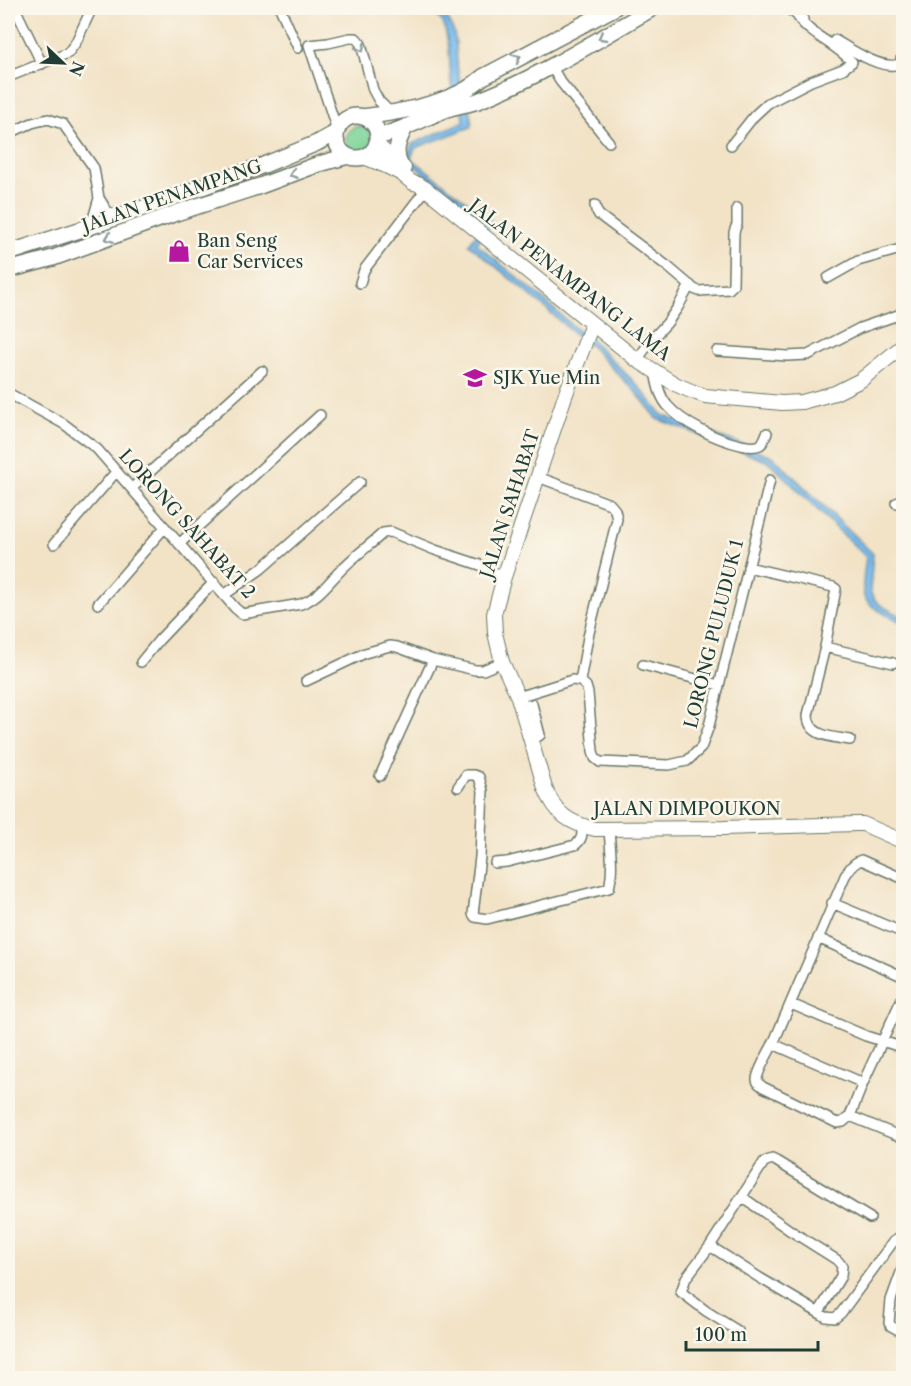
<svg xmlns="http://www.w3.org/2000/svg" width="911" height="1386" viewBox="0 0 911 1386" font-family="'Libre Caslon Text',serif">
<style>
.green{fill:#7cd499;stroke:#4e8866;stroke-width:1.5}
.water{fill:#77baed;stroke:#4b7c90;stroke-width:1.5}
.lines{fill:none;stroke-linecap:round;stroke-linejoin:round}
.street-casing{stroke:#697767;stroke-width:12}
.secondary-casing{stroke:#697767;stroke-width:16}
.primary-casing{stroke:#697767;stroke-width:18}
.street{stroke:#fff;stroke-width:9}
.secondary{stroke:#fff;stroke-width:14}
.primary{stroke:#fff;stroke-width:15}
.oneway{stroke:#8f9e9a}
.labels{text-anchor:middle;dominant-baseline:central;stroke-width:5;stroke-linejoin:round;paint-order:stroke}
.street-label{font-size:18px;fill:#1f3d34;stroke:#fbf7ec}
.poi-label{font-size:18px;fill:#1f3d34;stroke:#fbf7ec;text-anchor:start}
</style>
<rect width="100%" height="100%" fill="#fbf7ec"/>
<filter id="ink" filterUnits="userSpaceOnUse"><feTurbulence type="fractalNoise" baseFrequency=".0167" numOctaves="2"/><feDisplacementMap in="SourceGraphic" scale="12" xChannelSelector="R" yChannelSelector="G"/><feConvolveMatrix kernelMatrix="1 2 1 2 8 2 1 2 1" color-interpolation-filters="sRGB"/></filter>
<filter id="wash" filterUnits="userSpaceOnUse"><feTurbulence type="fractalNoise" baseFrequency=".008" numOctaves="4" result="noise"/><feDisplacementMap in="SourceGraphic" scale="24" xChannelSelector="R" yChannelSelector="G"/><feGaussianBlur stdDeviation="1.35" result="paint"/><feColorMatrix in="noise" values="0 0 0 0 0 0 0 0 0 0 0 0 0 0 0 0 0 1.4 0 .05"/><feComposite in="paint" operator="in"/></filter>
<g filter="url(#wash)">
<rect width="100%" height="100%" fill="#f2e3c7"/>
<!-- green -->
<path class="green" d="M346 139a13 13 0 1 1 26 0a13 13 0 1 1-26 0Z"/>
<!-- water -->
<path class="water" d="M427,8H438C464,32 452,53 460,82C463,96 474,112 471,127L415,148L411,158L493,222L477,243L478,245L536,293L576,329L593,341L638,386L662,415L772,456L873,554L870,589C872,605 891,610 903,617V623C893,617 868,608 864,596C861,584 865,568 866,557L769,462L658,419L635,391L603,359L591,346L573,333L542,305L469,244L485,222L406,159L412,144L465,121L451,82L449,48L445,28L443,22Z"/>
</g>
<g filter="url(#ink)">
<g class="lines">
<!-- street casing -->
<g class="street-casing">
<path id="street" d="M15,8L42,64
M280,8L298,48
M793,8L791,11L803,19
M835,40C850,49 882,71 900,64L901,59
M551,66L560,81L609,142
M8,77L68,53L76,42L92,8
M8,130L14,131L32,123L48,119L63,124L94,168L99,198L107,211L115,214L120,215
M337,130L309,45L328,43L350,38H356L361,44L373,90L379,101L392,114
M731,145L754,116L768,103L811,81L843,69L852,62C836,44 811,36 798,17
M595,205L596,210L599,215L667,266L694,289L699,291L729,289L733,285L734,232L737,224V208
M86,225L93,219L99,198
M828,278L858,261L904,248
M360,283L364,270L426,189
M717,351L787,356L808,355L860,328L904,313
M637,360L653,338L667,323L678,307L690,285
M655,371C657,383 659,395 667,405C683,424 718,440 741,445C747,446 754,448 760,445C764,442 765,437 767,433
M8,393L64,424L97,449L235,608L242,614L301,604C319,597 327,584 340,571C353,557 369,546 383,533L391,532L435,550L480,565L504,577
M538,477L610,504L615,510L617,519L588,637L580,681
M132,488L262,371
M896,503L904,500
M54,544L116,472
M179,544L320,415
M748,567L833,587L836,589L825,647L808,715C808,737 834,737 850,740
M224,595L261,569L360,482
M98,604L165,527
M825,647L893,663
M141,662L159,640L214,582
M643,665L719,685
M306,681L365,653L390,646L397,647L433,660L475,670H483L502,662
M580,681L586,686L588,693L593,751L595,758L600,762L669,765L687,761L701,748L709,726L770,480
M518,697L572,680L580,681
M521,707L532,704L540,735L530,742
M380,776L433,660
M458,787L466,775H474L479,777L483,791L480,857L473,914L475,917L487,919L609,888C614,869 610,848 609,829
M495,863L507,862L575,845C582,840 583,835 581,826
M904,879L861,860C853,863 849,869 845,876L773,1044C769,1052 758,1070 757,1079C757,1084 760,1084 763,1087L837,1123L843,1122L850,1116L863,1083L904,994
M832,903L904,933
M818,938L904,977
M791,1004L866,1036L904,1048
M773,1044L863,1083
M850,1116L904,1138
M742,1197L791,1231L837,1260L842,1266L841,1276L819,1312
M710,1246L760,1278L826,1317L835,1318L841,1313L893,1242L904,1235
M904,1264L891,1300L889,1323L891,1326L904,1333
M738,1331L706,1311L681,1292L686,1278L710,1246L764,1162L772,1159L776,1161L870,1218"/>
</g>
<!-- secondary casing -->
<g class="secondary-casing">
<path id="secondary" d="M376,144L404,168
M364,157L386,166L400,173L413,183L418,184L426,189L637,360L675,384L691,391L705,396L782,403L802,402L835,393L861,380L904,345
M592,324L565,396L504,577L494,614L495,633L502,662L518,697L545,788C556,814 568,823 595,829L723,828L856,824H863L904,842"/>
</g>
<!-- primary casing -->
<g class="primary-casing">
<path id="primary" d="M336 137a21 21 0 1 1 42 0a21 21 0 1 1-42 0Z
M362,117C397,113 437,106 467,89C473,85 478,81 483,77L614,8
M377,137C401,131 422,119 445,110C456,105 469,105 480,100C541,76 597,40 653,8
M400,165C394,151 398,141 405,128
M8,253L101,223L264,165L317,143L337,132
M8,270L53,258L176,213L260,186L319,164L348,156"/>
</g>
<!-- street -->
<use href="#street" class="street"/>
<!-- secondary -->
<use href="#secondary" class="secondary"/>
<!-- primary -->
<use href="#primary" class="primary"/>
</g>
<!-- one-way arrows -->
<defs><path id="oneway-chevron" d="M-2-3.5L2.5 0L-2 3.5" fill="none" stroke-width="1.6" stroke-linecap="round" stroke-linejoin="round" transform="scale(1.5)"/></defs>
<g class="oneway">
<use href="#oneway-chevron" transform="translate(602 37) rotate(150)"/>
<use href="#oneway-chevron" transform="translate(361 48) rotate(64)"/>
<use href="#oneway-chevron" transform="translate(517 58) rotate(-28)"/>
<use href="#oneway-chevron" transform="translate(293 174) rotate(160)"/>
<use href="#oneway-chevron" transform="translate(109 238) rotate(159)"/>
</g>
</g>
<!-- icons -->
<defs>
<g id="shop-bare" transform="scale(1.8)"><path d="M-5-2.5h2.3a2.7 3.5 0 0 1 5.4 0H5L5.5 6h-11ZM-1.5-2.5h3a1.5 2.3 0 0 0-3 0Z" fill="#b5179e" stroke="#fbf7ec" stroke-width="2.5" paint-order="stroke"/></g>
<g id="school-bare" transform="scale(1.8)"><path d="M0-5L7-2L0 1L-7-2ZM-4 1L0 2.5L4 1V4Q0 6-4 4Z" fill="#b5179e" stroke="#fbf7ec" stroke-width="2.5" paint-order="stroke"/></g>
</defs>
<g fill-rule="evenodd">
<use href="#shop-bare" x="179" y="251"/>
<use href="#school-bare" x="475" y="378"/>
</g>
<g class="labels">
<!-- street labels -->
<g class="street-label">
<text transform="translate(172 196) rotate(-19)">JALAN PENAMPANG</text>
<text transform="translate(570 280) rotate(38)">JALAN PENAMPANG LAMA</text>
<text transform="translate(510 504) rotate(-72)">JALAN SAHABAT</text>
<text transform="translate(187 524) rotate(48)">LORONG SAHABAT 2</text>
<text transform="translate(714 634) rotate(-76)">LORONG PULUDUK 1</text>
<text x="687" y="809">JALAN DIMPOUKON</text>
</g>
<!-- poi labels -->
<g class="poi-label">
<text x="197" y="241">Ban Seng<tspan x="197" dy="21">Car Services</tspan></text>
<text x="493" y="378">SJK Yue Min</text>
</g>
</g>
<!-- margin -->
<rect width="911" height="1386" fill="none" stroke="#fbf7ec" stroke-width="30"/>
<!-- north arrow -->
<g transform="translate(63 63) rotate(113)" stroke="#fbf7ec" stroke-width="4.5" paint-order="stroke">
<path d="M0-4.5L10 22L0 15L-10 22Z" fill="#1f3d34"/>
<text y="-9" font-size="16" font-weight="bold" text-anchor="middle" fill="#1f3d34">N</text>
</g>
<!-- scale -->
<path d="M686 1341v9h132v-9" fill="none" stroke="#1f3d34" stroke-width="3"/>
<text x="695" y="1341" font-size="18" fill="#1f3d34" stroke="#fbf7ec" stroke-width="4.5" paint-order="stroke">100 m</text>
</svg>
